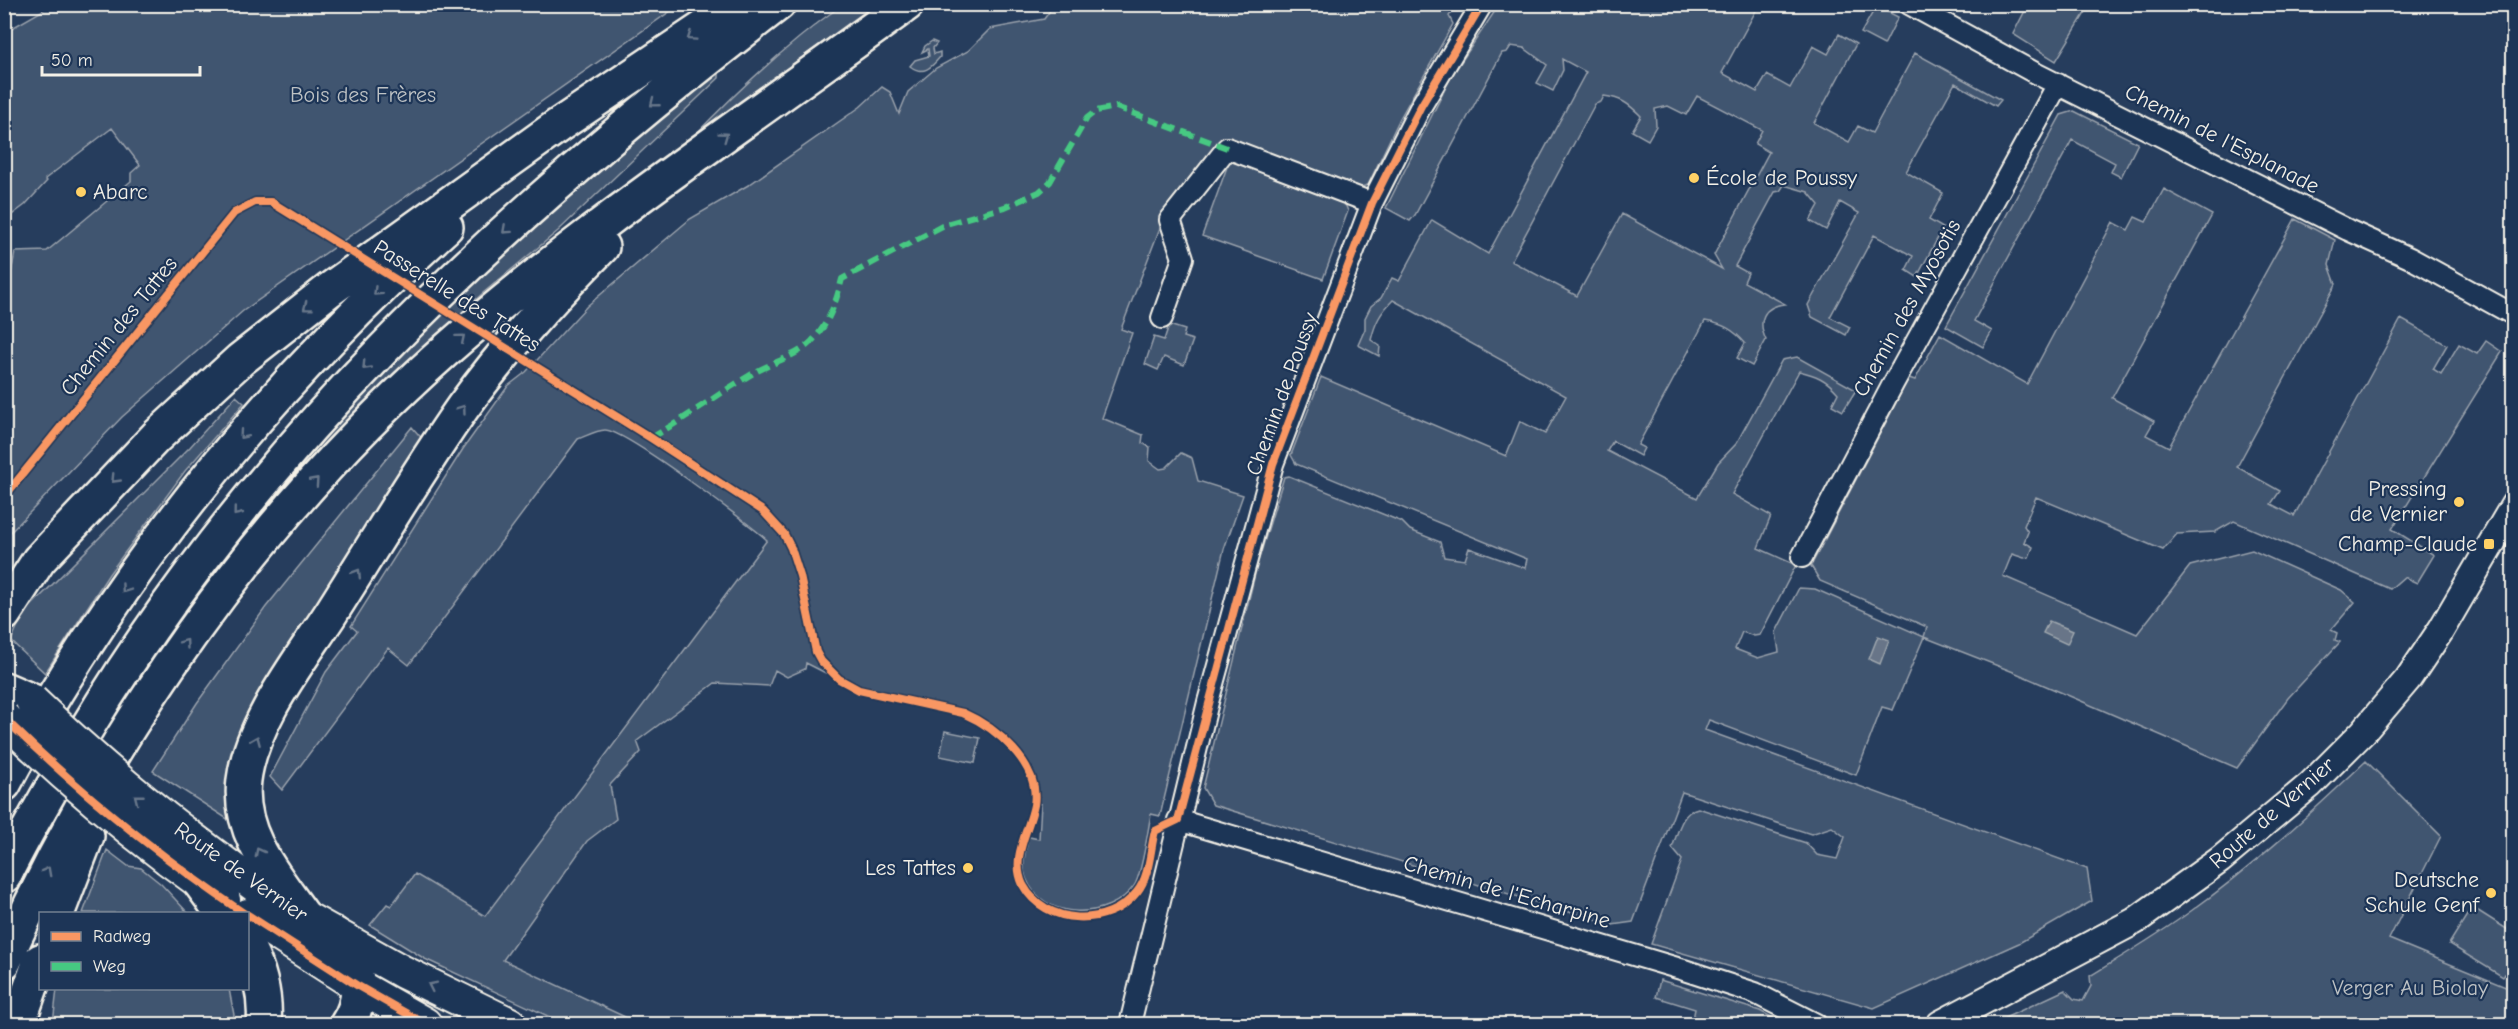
<svg xmlns="http://www.w3.org/2000/svg" width="2518" height="1029" viewBox="0 0 2518 1029" font-family="'Comic Neue',sans-serif">
<style>
.green{fill:#40546f;stroke:#9aa2ac;stroke-width:1.5;fill-rule:evenodd}
.water{fill:#677588;stroke:#9fa7ae;stroke-width:1.5}
.lines{fill:none;stroke-linecap:round;stroke-linejoin:round}
.minor-casing{stroke:#f4f1e8;stroke-width:24}
.tertiary-casing{stroke:#f4f1e8;stroke-width:30}
.primary-casing{stroke:#f4f1e8;stroke-width:36}
.motorway-casing{stroke:#f4f1e8;stroke-width:38}
.minor{stroke:#1d3557;stroke-width:20}
.tertiary{stroke:#1d3557;stroke-width:26}
.primary{stroke:#1d3557;stroke-width:32}
.motorway{stroke:#1d3557;stroke-width:33}
.primary-bridge-casing{stroke:#f4f1e8;stroke-width:36;stroke-linecap:butt}
.primary-bridge{stroke:#1d3557;stroke-width:32}
.quiet{stroke:#46c982;stroke-width:6;stroke-dasharray:12 6;stroke-linecap:butt}
.cycleway-casing{stroke:#1d3557;stroke-width:11}
.cycleway{stroke:#f99763;stroke-width:8}
.oneway{stroke:#68778a}
.poi-dot{fill:#ffd166;stroke:#1d3557;stroke-width:2}
.labels{text-anchor:middle;dominant-baseline:central;stroke-width:4.5;stroke-linejoin:round;paint-order:stroke}
.park-label{font-size:22px;fill:#bec2c4;stroke:#1d3557}
.street-label{font-size:22px;fill:#f4f1e8;stroke:#1d3557}
.poi-label{font-size:22px;fill:#f4f1e8;stroke:#1d3557;text-anchor:end}
</style>
<rect width="100%" height="100%" fill="#263d5d"/>
<filter id="ink" filterUnits="userSpaceOnUse"><feTurbulence type="fractalNoise" baseFrequency=".0167" numOctaves="2"/><feDisplacementMap in="SourceGraphic" scale="12" xChannelSelector="R" yChannelSelector="G"/><feConvolveMatrix kernelMatrix="1 2 1 2 8 2 1 2 1" color-interpolation-filters="sRGB"/></filter>
<g filter="url(#ink)">
<!-- green -->
<path class="green" d="M48,4H679V5L243,311L122,417L5,538V279H10L15,252L47,251L131,181V173L140,165L112,128L45,179L47,181L25,205L5,220V32L42,11Z
M842,5H874L692,138C739,89 787,44 842,5Z
M1054,5H1457L1449,16L1453,24L1400,118L1368,185L1357,188L1231,140L1163,220L1121,329L1132,333L1102,418L1143,435L1142,443L1150,447L1149,461L1160,469L1166,468L1181,453L1192,458L1198,481L1243,495L1224,549L1160,816L1151,814C1148,829 1142,875 1134,886C1110,920 1043,922 1026,878C1021,866 1026,849 1029,837L1039,839L1041,804L1034,803C1033,761 999,728 963,713L859,690L806,663L805,669L787,677L775,670L769,686L715,683L637,741L641,752L610,785L616,819L587,841L503,960L640,1024H565L425,959L370,925L387,904L391,906L415,874L485,916L767,540C747,522 625,430 605,430C597,430 586,436 578,439L409,665L388,648L282,790L270,777L326,672L357,631L351,626L463,449L508,386L526,372L587,306L690,219L750,184L860,107L882,87L890,92L899,114L908,92L936,68L968,51L990,29L1044,19Z
M1499,5H1759L1722,73L1757,92L1767,75L1790,88L1813,46L1828,54L1839,34L1856,44L1814,123L1849,142L1858,126L1872,133L1915,53L2001,100L1996,106L1955,83L1906,172L1943,193L1929,220L1943,228L1917,277L1906,270L1913,256L1874,235L1830,317L1850,327L1846,335L1812,317L1808,305L1859,213L1840,202L1826,230L1810,221L1819,205L1808,192L1784,185L1780,191L1775,192L1735,266L1748,273L1744,282L1785,304C1763,306 1757,321 1766,340L1752,366L1737,358L1745,343C1733,329 1723,324 1705,321L1638,445L1644,448L1640,456L1613,441L1607,451L1697,498L1718,463L1736,444L1782,360L1797,357L1856,390L1843,411L1832,405L1838,393C1826,379 1816,375 1799,371L1732,494L1771,516L1758,548L1796,565L1760,635L1754,636L1742,632L1735,649L1758,658L1779,652L1776,632L1799,588L1815,589L1924,637L1927,627L1820,581L1811,566L1909,378L1915,380L1940,334L2027,384L2113,222L2128,230L2135,217L2146,222L2164,189L2212,215L2112,398L2154,421L2146,435L2169,447L2295,219L2335,240L2329,265L2336,284L2237,467L2280,491L2271,504L2294,516L2401,319L2447,345L2433,369L2441,374L2459,344L2477,354L2486,341L2502,352L2392,529L2434,555L2417,583L2404,577L2390,589L2234,521L2215,532L2177,534L2163,550L2036,497L2024,526L2028,532L2024,542L2033,547L2029,557L2024,558L2012,554L2003,576L2137,634L2190,566L2252,550L2341,590L2355,602L2331,630L2337,633L2335,640L2340,642L2288,698L2237,768L2016,673L1924,637L1893,710L1882,707L1856,775L1709,720L1705,730L2087,869L2092,901L2019,943L1874,1008L1651,944L1682,860L1672,848C1678,833 1681,812 1698,808L1806,843L1817,855L1837,859L1845,837L1832,827L1811,834L1682,792L1633,922L1612,925L1213,805L1203,788L1258,562L1284,477L1289,476L1402,522L1410,530L1440,542L1444,557L1465,560L1469,548L1525,568L1527,559L1296,464L1291,455L1321,377L1506,456L1520,421L1545,434L1566,396L1393,300C1380,313 1375,323 1371,340L1380,346L1379,356L1358,345L1365,329V318L1371,306L1381,298L1392,278L1399,281L1432,220L1488,254L1586,72L1562,59L1563,70L1553,91L1537,83L1547,65L1524,48L1511,46L1507,52L1502,53L1415,215L1410,221L1386,208L1451,77ZM1604,96C1621,98 1629,104 1641,116L1632,131L1648,140L1656,126L1655,109L1668,106L1686,115L1697,96L1762,130L1755,144L1769,152L1714,255L1722,269L1622,214L1577,296L1511,261L1595,104L1601,102Z
M2028,5H2090L2056,61L2013,34Z
M1884,10L1898,17L1884,45L1861,33L1873,12Z
M932,41L937,43L933,48L934,54L940,52V57C931,68 923,76 910,66L915,60L929,56L928,49L922,52L925,46Z
M719,72V78L558,231L483,293L379,388L317,453L313,449C410,342 514,242 623,148C654,121 687,97 719,72Z
M2074,111L2138,143L2121,177L2111,172L2115,163L2072,140L1974,321L1992,331L1983,347L1946,326L2061,115Z
M1231,156L1342,197L1348,211L1323,279L1202,236Z
M1169,325L1185,330L1183,337L1193,340L1184,365L1164,357L1158,370L1145,364L1154,337L1164,340Z
M236,396L244,403L185,471L109,574L45,673L11,641L23,614L190,447Z
M412,427L425,442L252,714L232,822L153,771L197,703L266,607Z
M945,731L980,738L975,763L940,756Z
M2366,761L2441,836L2389,939L2513,990V1024H1992L2065,990L2074,999L2083,1001L2091,986L2090,976C2124,955 2158,935 2191,911C2253,867 2310,814 2366,761Z
M107,850L128,866L141,868L161,884L188,913H83Z
M2472,907L2513,933V962L2503,977L2449,944Z
M1660,980L1760,1011L1784,1024H1692L1695,1009L1656,997Z
M57,989H229L234,1015L232,1024H53Z"/>
<!-- water -->
<path class="water" d="M2049,621L2073,631L2067,644L2043,633Z
M1878,636L1889,640L1880,664L1869,659Z"/>
<g class="lines">
<!-- minor casing -->
<g class="minor-casing">
<path id="minor" d="M1909,4L2035,73L2348,230L2410,258L2514,315
M1162,318L1183,258L1170,220L1227,148L1372,203
M1802,557L1893,384L2058,84
M1178,820L1684,970L1755,993L1816,1024
M1130,1024L1208,702L1273,464L1372,203L1421,106L1482,4"/>
</g>
<!-- tertiary casing -->
<g class="tertiary-casing">
<path id="tertiary" d="M1940,1024L2135,921L2220,860L2310,785L2363,732L2408,679L2441,630L2514,505"/>
</g>
<!-- primary casing -->
<g class="primary-casing">
<path id="primary" d="M185,833L274,900L403,972L510,1024
M168,859L224,900
M248,915L358,986L425,1024"/>
</g>
<!-- motorway casing -->
<g class="motorway-casing">
<path id="motorway" d="M4,614L39,560L156,437L240,360L329,290L559,125L739,4
M4,689L32,701
M4,784C116,573 270,386 446,227
M4,876C22,839 43,803 64,767C240,458 498,219 778,4
M201,884L223,914
M57,914L87,836
M304,917C276,877 237,834 244,780C251,722 300,661 331,613C375,544 416,474 463,407C505,349 552,297 602,247
M334,934C356,961 368,993 347,1024
M248,948C260,972 266,998 264,1024
M4,962C107,732 256,518 445,351C590,224 752,118 907,4
M18,1024L40,961"/>
</g>
<!-- minor -->
<use href="#minor" class="minor"/>
<!-- tertiary -->
<use href="#tertiary" class="tertiary"/>
<!-- primary -->
<use href="#primary" class="primary"/>
<!-- motorway -->
<use href="#motorway" class="motorway"/>
<!-- primary-bridge casing -->
<g class="primary-bridge-casing">
<path id="primary-bridge" d="M32,701C81,748 131,792 185,833
M4,718C56,769 111,816 168,859"/>
</g>
<!-- primary-bridge -->
<use href="#primary-bridge" class="primary-bridge"/>
<!-- quiet -->
<path class="quiet" d="M651,438C686,418 718,394 752,374C772,362 796,357 812,341C829,324 836,302 842,279L946,224L1005,207L1039,192L1050,182L1087,118L1096,111L1116,107L1227,148"/>
<!-- cycleway casing -->
<g class="cycleway-casing">
<path id="cycleway" d="M4,497L234,213L255,202H271L651,438L763,511L784,534L791,548L800,576L816,652L821,661L839,679L859,690L963,713C995,727 1041,764 1034,805C1029,831 1010,858 1023,885C1045,926 1109,928 1137,892C1150,876 1150,850 1155,831L1178,820L1273,464L1372,203L1421,106L1482,4
M4,718C78,791 159,856 245,914
M248,915L358,986L425,1024"/>
</g>
<!-- cycleway -->
<use href="#cycleway" class="cycleway"/>
</g>
<!-- one-way arrows -->
<defs><path id="oneway-chevron" d="M-2-3.5L2.5 0L-2 3.5" fill="none" stroke-width="1.6" stroke-linecap="round" stroke-linejoin="round" transform="scale(1.5)"/></defs>
<g class="oneway">
<use href="#oneway-chevron" transform="translate(691 37) rotate(146)"/>
<use href="#oneway-chevron" transform="translate(654 103) rotate(141)"/>
<use href="#oneway-chevron" transform="translate(724 136) rotate(-36)"/>
<use href="#oneway-chevron" transform="translate(506 230) rotate(138)"/>
<use href="#oneway-chevron" transform="translate(377 292) rotate(136)"/>
<use href="#oneway-chevron" transform="translate(307 307) rotate(143)"/>
<use href="#oneway-chevron" transform="translate(461 338) rotate(-40)"/>
<use href="#oneway-chevron" transform="translate(366 366) rotate(134)"/>
<use href="#oneway-chevron" transform="translate(462 409) rotate(-54)"/>
<use href="#oneway-chevron" transform="translate(243 435) rotate(131)"/>
<use href="#oneway-chevron" transform="translate(115 479) rotate(134)"/>
<use href="#oneway-chevron" transform="translate(315 481) rotate(-48)"/>
<use href="#oneway-chevron" transform="translate(237 512) rotate(129)"/>
<use href="#oneway-chevron" transform="translate(357 573) rotate(-58)"/>
<use href="#oneway-chevron" transform="translate(125 589) rotate(125)"/>
<use href="#oneway-chevron" transform="translate(185 643) rotate(-54)"/>
<use href="#oneway-chevron" transform="translate(256 740) rotate(-67)"/>
<use href="#oneway-chevron" transform="translate(138 798) rotate(-142)"/>
<use href="#oneway-chevron" transform="translate(259 852) rotate(-118)"/>
<use href="#oneway-chevron" transform="translate(47 871) rotate(-62)"/>
<use href="#oneway-chevron" transform="translate(432 986) rotate(-154)"/>
</g>
</g>
<!-- markers -->
<g class="poi-dot">
<circle cx="1694" cy="178" r="6"/>
<circle cx="81" cy="192" r="6"/>
<circle cx="2459" cy="502" r="6"/>
<rect x="2483" y="538" width="12" height="12" rx="3"/>
<circle cx="968" cy="868" r="6"/>
<circle cx="2491" cy="893" r="6"/>
</g>
<g class="labels">
<!-- park labels -->
<g class="park-label">
<text x="363" y="95">Bois des Frères</text>
<text x="2410" y="988">Verger Au Biolay</text>
</g>
<!-- street labels -->
<g class="street-label">
<text transform="translate(2222 139) rotate(27)">Chemin de l'Esplanade</text>
<text transform="translate(457 296) rotate(32)">Passerelle des Tattes</text>
<text transform="translate(1907 308) rotate(-61)">Chemin des Myosotis</text>
<text transform="translate(119 326) rotate(-51)">Chemin des Tattes</text>
<text transform="translate(1282 394) rotate(-70)">Chemin de Poussy</text>
<text transform="translate(2272 813) rotate(-41)">Route de Vernier</text>
<text transform="translate(241 872) rotate(35)">Route de Vernier</text>
<text transform="translate(1507 892) rotate(16)">Chemin de l'Echarpine</text>
</g>
<!-- poi labels -->
<g class="poi-label">
<text x="1706" y="178" text-anchor="start">École de Poussy</text>
<text x="93" y="192" text-anchor="start">Abarc</text>
<text x="2447" y="489">Pressing<tspan x="2447" dy="25">de Vernier</tspan></text>
<text x="2477" y="544">Champ-Claude</text>
<text x="956" y="868">Les Tattes</text>
<text x="2479" y="880">Deutsche<tspan x="2479" dy="25">Schule Genf</tspan></text>
</g>
</g>
<!-- margin -->
<rect width="2518" height="1029" fill="none" stroke="#1d3557" stroke-width="24"/>
<rect x="12" y="12" width="2494" height="1005" fill="none" stroke="#f4f1e8" stroke-width="2" filter="url(#ink)"/>
<!-- legend -->
<rect x="39" y="912" width="210" height="78" fill="#1d3557" stroke="#738091" stroke-width="1.5"/>
<rect x="51" y="932" width="30" height="9" fill="#f99763" stroke="#738091" stroke-width="1.5"/>
<text x="93" y="942" font-size="18" fill="#f4f1e8">Radweg</text>
<rect x="51" y="962" width="30" height="9" fill="#46c982" stroke="#738091" stroke-width="1.5"/>
<text x="93" y="972" font-size="18" fill="#f4f1e8">Weg</text>
<!-- scale -->
<path d="M42 66v9h158v-9" fill="none" stroke="#f4f1e8" stroke-width="3"/>
<text x="51" y="66" font-size="18" fill="#f4f1e8" stroke="#1d3557" stroke-width="4.5" paint-order="stroke">50 m</text>
</svg>
